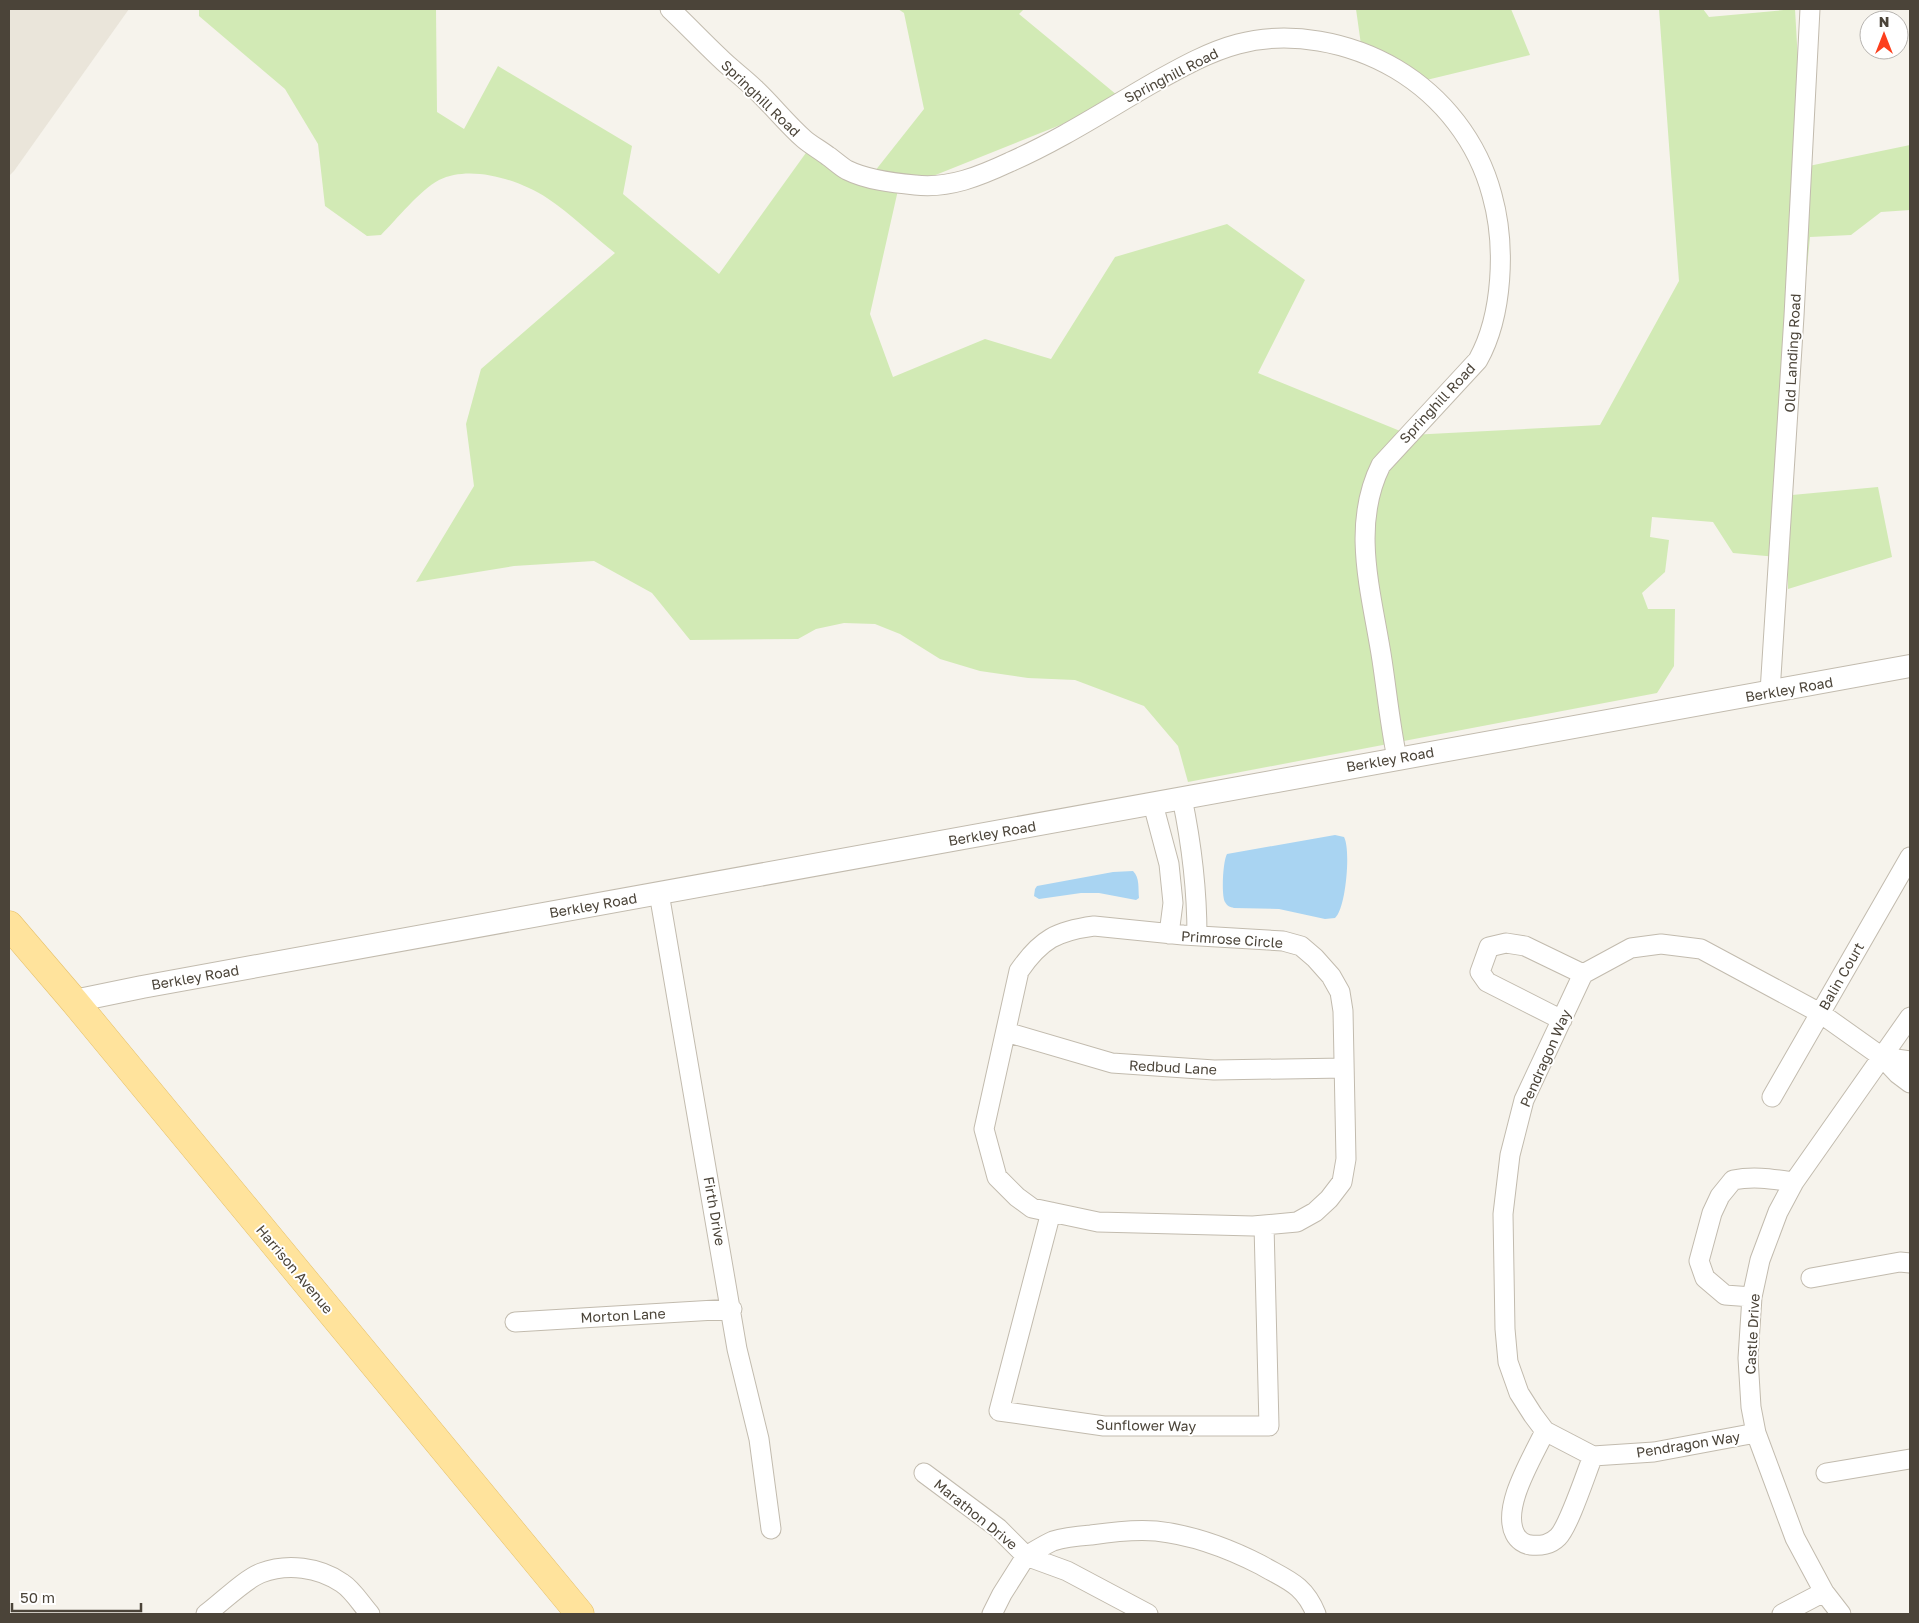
<svg xmlns="http://www.w3.org/2000/svg" width="1919" height="1623" viewBox="0 0 1919 1623" font-family="'Golos Text',sans-serif">
<style>
.residential{fill:#eae5da}
.green{fill:#d2eab5}
.water{fill:#a9d4f2}
.lines{fill:none;stroke-linecap:round;stroke-linejoin:round}
.minor-casing{stroke:#c2bbae;stroke-width:21}
.tertiary-casing{stroke:#c2bbae;stroke-width:24}
.primary-casing{stroke:#e6c16a;stroke-width:29}
.minor{stroke:#fff;stroke-width:19}
.tertiary{stroke:#fff;stroke-width:22}
.primary{stroke:#ffe39c;stroke-width:28}
.labels{text-anchor:middle;dominant-baseline:central;stroke-width:4;stroke-linejoin:round;paint-order:stroke}
.street-label{font-size:14px;fill:#4b4439;stroke:#fff}
</style>
<rect width="100%" height="100%" fill="#f6f3ec"/>
<!-- residential -->
<path class="residential" d="M9,9H129L14,171L9,176Z"/>
<!-- green -->
<path class="green" d="M199,9H436L437,112L464,129L498,66L632,146L623,194L719,274L808,150L871,176L924,109L904,13L898,9H1024L1019,14L1123,100L898,190L870,314L893,377L985,339L1051,359L1115,257L1227,224L1305,280L1258,373L1410,435L1600,425L1679,281L1659,9H1703L1709,17L1795,9L1804,167L1910,145V210L1881,212L1851,235L1810,237L1805,287L1792,495L1878,487L1892,557L1788,589V558L1733,553L1713,522L1652,517L1650,537L1669,540L1665,572L1642,593L1648,609H1675L1674,666L1657,693L1188,782L1178,746L1144,706L1075,680L1028,678L980,671L940,659L900,634L875,624L844,623L816,629L798,639L690,640L652,593L594,561L514,566L416,582L474,486L466,424L481,369L615,253C593,236 570,213 547,198C519,180 471,164 439,180C419,191 397,219 381,235L367,236L325,206L318,144L285,89L199,16Z
M1356,9H1511L1530,55L1414,83L1362,52Z"/>
<!-- water -->
<path class="water" d="M1335,835L1344,837C1351,849 1346,909 1335,918L1325,919L1279,909L1234,908C1230,907 1227,906 1225,902C1221,895 1223,860 1227,854Z
M1133,871C1140,878 1138,888 1139,898L1136,900L1099,893H1081L1039,899L1034,896L1035,889L1037,886L1113,872Z"/>
<g class="lines">
<!-- minor casing -->
<g class="minor-casing">
<path id="minor" d="M670,9C687,25 703,42 720,58C731,69 744,78 755,89C772,105 787,124 804,139C811,145 820,150 828,156C834,160 840,166 847,170C867,180 893,183 915,185C949,189 980,176 1010,162C1060,140 1106,110 1153,83C1180,68 1208,52 1238,44C1290,30 1350,42 1396,69C1443,97 1478,142 1492,195C1506,245 1503,315 1478,360L1381,465C1350,527 1372,594 1382,660C1387,693 1390,725 1397,758
M1770,692L1794,316L1810,9
M1182,798C1192,846 1197,888 1197,936
M1153,804L1169,864L1173,903L1169,934
M659,893L737,1349L759,1439L771,1529
M1094,926L1183,935L1283,941L1301,946L1315,958L1331,976L1340,992L1343,1011L1346,1159L1342,1182L1329,1199L1315,1212L1297,1222L1253,1226L1098,1222L1032,1208L1017,1197L997,1177L984,1129L1019,971C1041,939 1057,931 1094,926Z
M1562,1020L1487,982L1480,972L1489,947L1506,943L1525,946L1583,974
M1006,1032L1112,1063L1214,1070L1344,1068
M1882,1057L1910,1061
M1772,1097L1910,857
M1051,1212L999,1411L1104,1426H1269L1264,1225
M1811,1278L1900,1262L1910,1263
M1752,1297L1725,1295L1705,1278L1699,1261L1712,1213L1720,1196L1733,1180C1754,1176 1772,1179 1794,1182
M515,1322L732,1309
M1545,1431C1533,1457 1501,1507 1515,1534C1518,1540 1524,1544 1530,1545C1541,1546 1550,1545 1558,1537C1569,1526 1586,1473 1593,1456
M1756,1433L1654,1452L1593,1456L1545,1431L1533,1415L1519,1393L1508,1362L1505,1329L1503,1214L1510,1155L1524,1100L1583,974L1631,948L1661,944L1701,949L1820,1013L1882,1057L1898,1074L1910,1083
M924,1473L998,1528L1026,1556L1002,1594L992,1614
M1826,1473L1910,1459
M206,1614C221,1603 245,1579 261,1573C287,1563 319,1567 342,1583C353,1590 361,1604 370,1614
M1148,1614L1067,1571L1026,1556C1035,1551 1044,1545 1053,1541C1065,1537 1078,1536 1091,1535C1111,1532 1135,1529 1156,1531C1193,1535 1228,1548 1261,1565C1287,1580 1304,1584 1316,1614
M1782,1614L1824,1592
M1841,1614L1824,1592L1795,1538L1756,1433L1751,1407L1748,1358L1752,1297L1760,1260L1778,1212L1794,1182L1910,1017"/>
</g>
<!-- tertiary casing -->
<g class="tertiary-casing">
<path id="tertiary" d="M74,1001L142,987L1910,666"/>
</g>
<!-- primary casing -->
<g class="primary-casing">
<path id="primary" d="M9,925L74,1001L580,1614"/>
</g>
<!-- minor -->
<use href="#minor" class="minor"/>
<!-- tertiary -->
<use href="#tertiary" class="tertiary"/>
<!-- primary -->
<use href="#primary" class="primary"/>
</g>
<g class="labels">
<!-- street labels -->
<g class="street-label">
<text transform="translate(1171 75) rotate(-27)">Springhill Road</text>
<text transform="translate(761 98) rotate(44)">Springhill Road</text>
<text transform="translate(1792 353) rotate(-87)">Old Landing Road</text>
<text transform="translate(1437 403) rotate(-47)">Springhill Road</text>
<text transform="translate(1789 689) rotate(-10)">Berkley Road</text>
<text transform="translate(1390 759) rotate(-10)">Berkley Road</text>
<text transform="translate(992 833) rotate(-10)">Berkley Road</text>
<text transform="translate(593 905) rotate(-10)">Berkley Road</text>
<text transform="translate(1232 939) rotate(4)">Primrose Circle</text>
<text transform="translate(1841 976) rotate(-60)">Balin Court</text>
<text transform="translate(195 977) rotate(-10)">Berkley Road</text>
<text transform="translate(1545 1058) rotate(-66)">Pendragon Way</text>
<text transform="translate(1173 1067) rotate(3)">Redbud Lane</text>
<text transform="translate(715 1211) rotate(80)">Firth Drive</text>
<text transform="translate(295 1269) rotate(50)">Harrison Avenue</text>
<text transform="translate(623 1315) rotate(-3)">Morton Lane</text>
<text transform="translate(1752 1334) rotate(-87)">Castle Drive</text>
<text transform="translate(1146 1425) rotate(1)">Sunflower Way</text>
<text transform="translate(1688 1444) rotate(-9)">Pendragon Way</text>
<text transform="translate(976 1514) rotate(39)">Marathon Drive</text>
</g>
</g>
<!-- border -->
<rect width="1919" height="1623" fill="none" stroke="#4b4439" stroke-width="20"/>
<!-- north arrow -->
<g transform="translate(1884 35)"><circle r="24" fill="#ffffff" stroke="#b7b4b0"/>
<path d="M0-4L9 19L0 12L-9 19Z" fill="#fc3f1d"/>
<text y="-8" font-size="14" font-weight="bold" text-anchor="middle" fill="#4b4439">N</text>
</g>
<!-- scale -->
<path d="M12 1603v8h129v-8" fill="none" stroke="#4b4439" stroke-width="2.5"/>
<text x="20" y="1603" font-size="15" fill="#4b4439" stroke="#ffffff" stroke-width="4" paint-order="stroke">50 m</text>
</svg>
